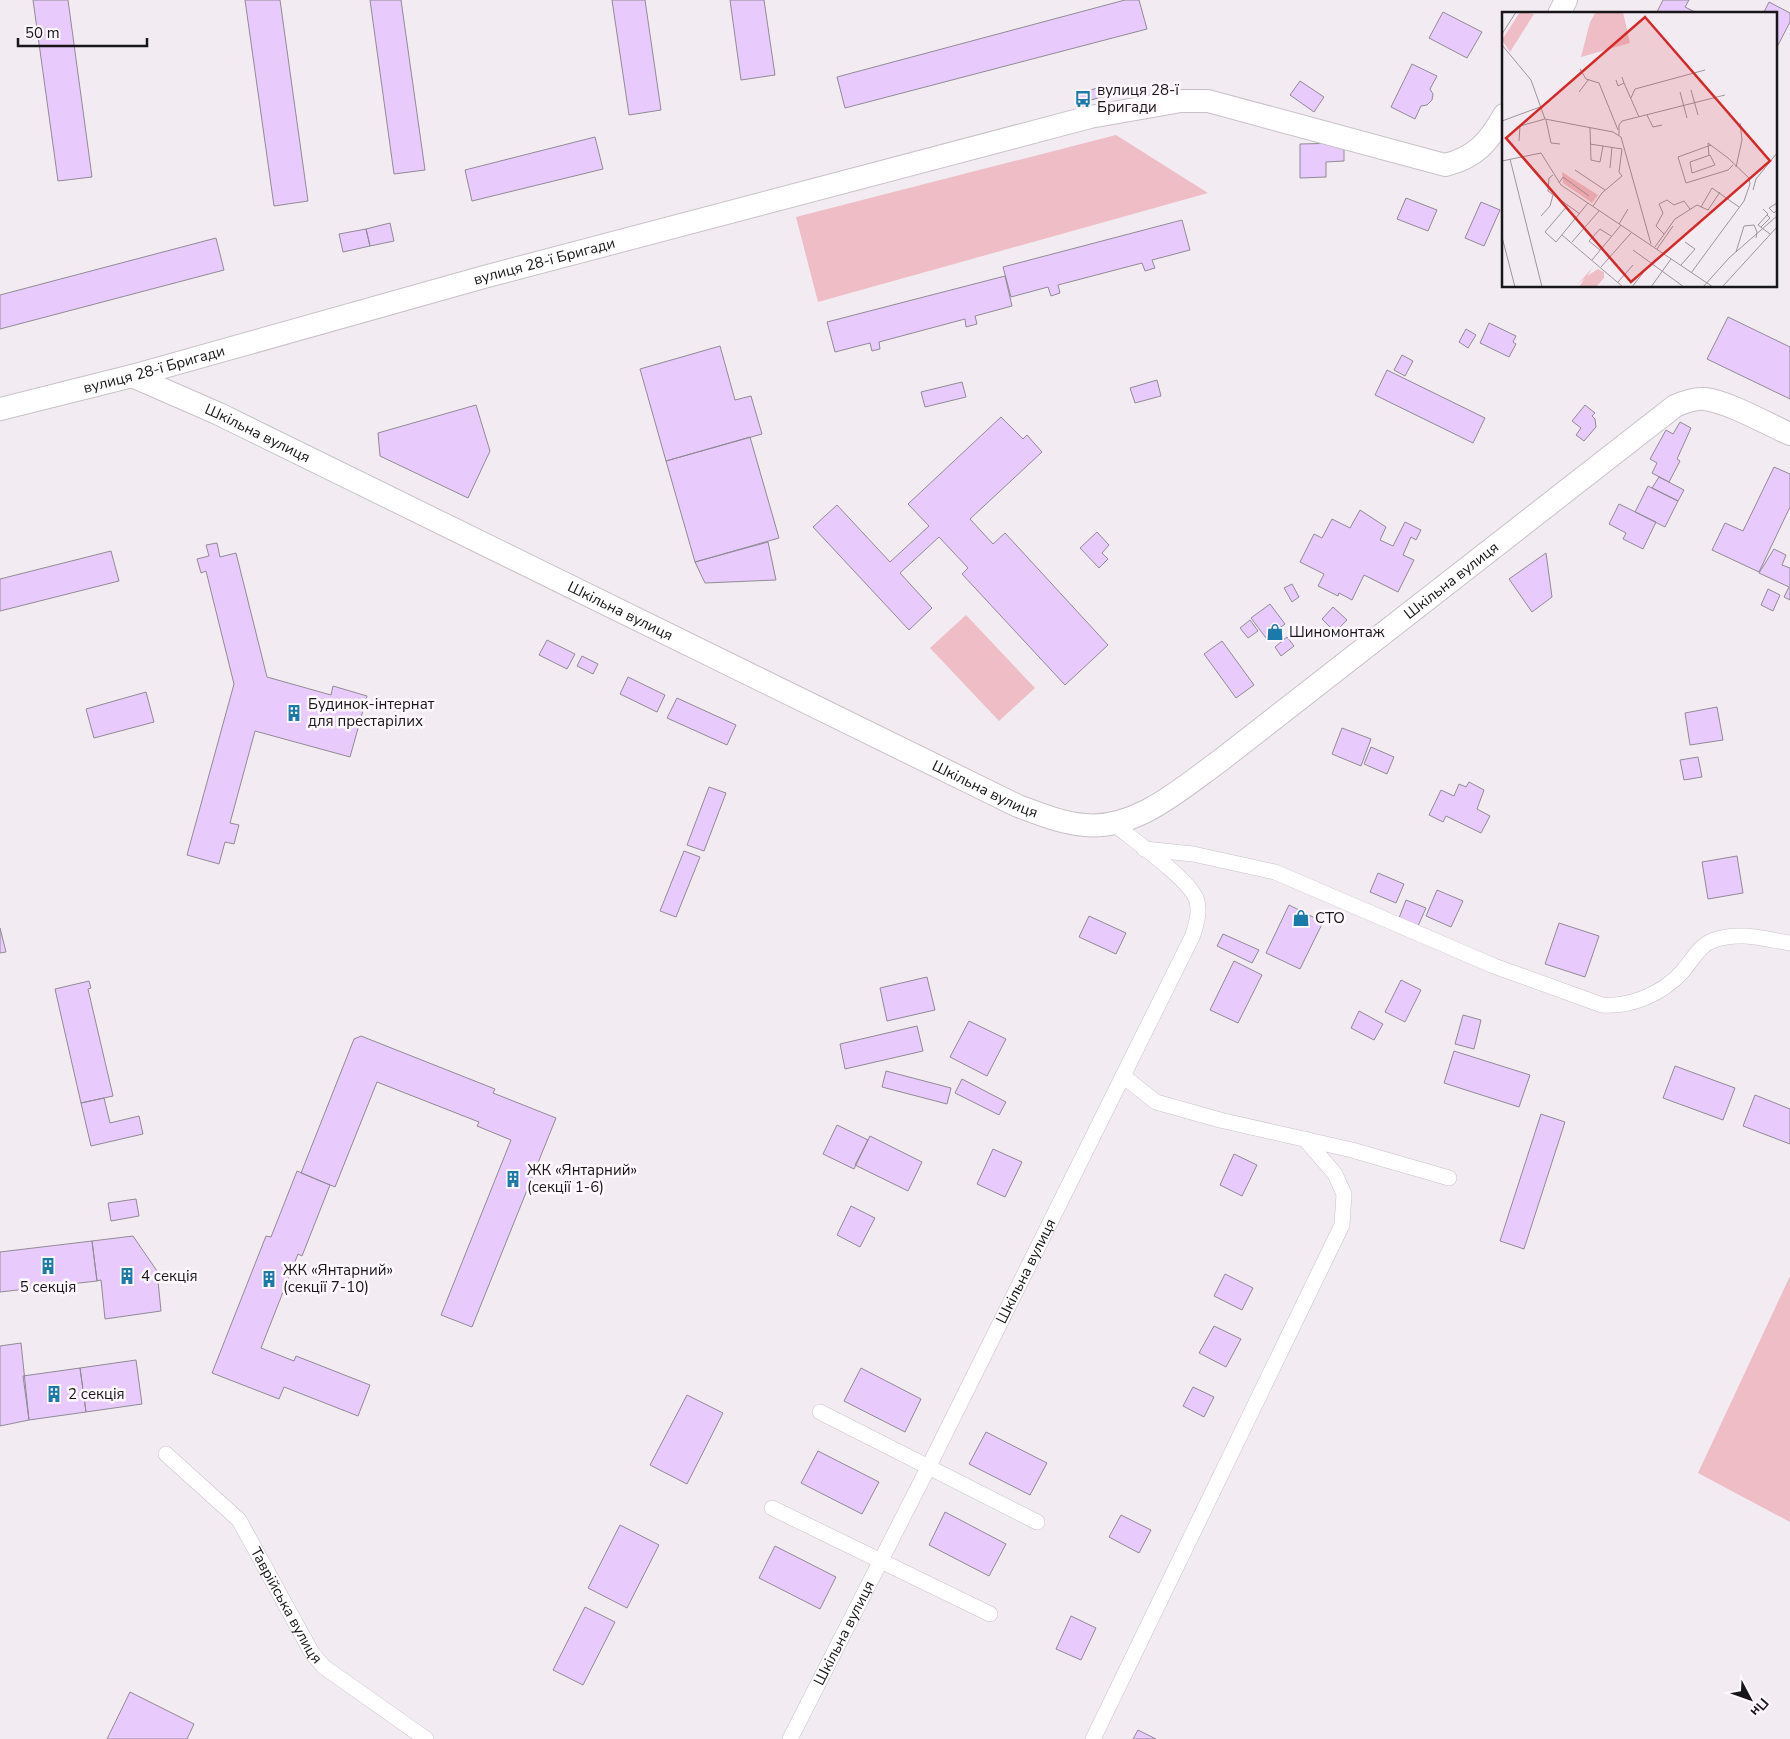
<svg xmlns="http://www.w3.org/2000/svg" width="1790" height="1739" viewBox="0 0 1790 1739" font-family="'Nunito Sans',sans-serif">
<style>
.green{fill:#eebdc5}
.building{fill:#e8cafd;stroke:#908b94}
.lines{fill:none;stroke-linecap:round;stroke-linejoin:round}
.street-casing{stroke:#c9c1c8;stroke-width:16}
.secondary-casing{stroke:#c9c1c8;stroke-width:24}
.street{stroke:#fff;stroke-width:15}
.secondary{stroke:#fff;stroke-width:22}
.labels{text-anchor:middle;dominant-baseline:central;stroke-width:5;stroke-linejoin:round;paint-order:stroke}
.poi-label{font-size:15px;fill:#191619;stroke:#fff9fe;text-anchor:start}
.street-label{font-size:15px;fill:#191619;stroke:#fff9fe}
.inset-road{fill:none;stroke:#9c969b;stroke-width:1}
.view{fill:#d62828;fill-opacity:0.15;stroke:#d62828;stroke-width:2.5}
.inset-edge{fill:none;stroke:#191619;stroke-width:2.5}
</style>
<rect width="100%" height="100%" fill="#f3ebf2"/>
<!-- green -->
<path class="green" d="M1116,135L1208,193L818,302L796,217Z
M966,615L1035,688L999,721L930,648Z
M1790,1276V1522L1698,1473Z"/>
<!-- building -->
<path class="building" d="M33,0H68L92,177L58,181Z
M245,0H280L308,201L274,206Z
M370,0H401L425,170L394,174Z
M612,0H645L661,110L629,115Z
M730,0H764L775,75L741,80Z
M1125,0H1139L1147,29L845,108L837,77Z
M1663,0H1689L1685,7L1697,13L1656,14Z
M1769,2L1790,13V22L1776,49V14H1763Z
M1443,12L1482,32L1467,58L1429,38Z
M1412,64L1437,76L1430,89L1433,94L1432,100L1427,105L1421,106L1415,119L1391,107Z
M1300,81L1324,97L1314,112L1290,95Z
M1104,86L1106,96L1079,103L1077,94Z
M595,137L603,169L472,201L465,170Z
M1344,143V161L1326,162V177L1300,178V144Z
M1406,198L1437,210L1428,231L1397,219Z
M1481,202L1500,210L1484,246L1465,238Z
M1182,220L1190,250L1152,260L1155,268L1145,271L1142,263L1058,285L1060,293L1051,296L1048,287L1011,297L1003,267Z
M390,223L394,241L370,246L366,229Z
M366,229L370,246L343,252L339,234Z
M216,238L224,270L0,329V295Z
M1005,276L1012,306L975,316L977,324L966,327L965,319L879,342L880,349L872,351L870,343L835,352L827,322Z
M1728,317L1790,347V399L1707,359Z
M1489,323L1516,336L1513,342L1516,344L1509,357L1480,343Z
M1466,329L1476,335L1468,348L1459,342Z
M720,346L735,400L751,396L762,434L666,461L640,369Z
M1402,355L1413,361L1405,376L1394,370Z
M1387,370L1485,418L1473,443L1375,395Z
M1157,380L1161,396L1135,403L1130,388Z
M962,382L966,397L925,407L921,392Z
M476,405L490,451L468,498L380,456L378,433Z
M1585,405L1595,413L1592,416L1595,419L1596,427L1584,441L1576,435L1581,428L1572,421Z
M1001,417L1023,439L1027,435L1042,452L970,519L993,544L1005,533L1108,645L1065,685L962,574L968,568L939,537L900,573L932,608L909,630L813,527L837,505L890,562L929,526L908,504Z
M1680,422L1691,428L1677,459L1680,461L1669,482L1652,473L1657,463L1650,459L1666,430L1673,434Z
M750,437L779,538L695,562L666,461Z
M1774,467L1790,474V507L1759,572L1712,550L1725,523L1743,531Z
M1659,477L1684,490L1678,501L1652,488Z
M1648,486L1678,501L1665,527L1635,512Z
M1619,504L1656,522L1643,549L1623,539L1626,533L1609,524Z
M1360,510L1386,527L1380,540L1393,546L1405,522L1421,530L1416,540L1411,537L1403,555L1414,560L1398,592L1364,575L1352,600L1339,593L1338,596L1318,586L1324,574L1300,562L1314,534L1322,538L1332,519L1350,528Z
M1097,532L1109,545L1102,553L1108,559L1099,568L1080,548Z
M768,542L776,580L705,583L695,562Z
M217,543L220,557L236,553L267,677L331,695L333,686L367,696L350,757L255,731L230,823L239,825L234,844L225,842L219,864L187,855L234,684L206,571L201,573L197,559L209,556L206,545Z
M1774,549L1786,555L1782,565L1790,568V600L1784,597L1789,587L1759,573Z
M111,551L119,581L0,611V579Z
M1546,553L1552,597L1532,612L1509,579Z
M1292,584L1299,597L1292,602L1284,588Z
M1768,589L1780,595L1773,611L1761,605Z
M1270,604L1285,624L1266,638L1251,618Z
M1333,607L1347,620L1335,632L1322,619Z
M1250,620L1258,631L1248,638L1240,628Z
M1287,637L1294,646L1281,656L1275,647Z
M547,640L575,654L567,669L539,655Z
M1222,641L1254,685L1236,698L1204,654Z
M582,656L598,664L593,674L577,666Z
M628,677L665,695L657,712L620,694Z
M146,692L154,722L94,738L86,709Z
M677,698L736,725L727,745L667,718Z
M1717,707L1723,740L1690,745L1685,713Z
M1342,728L1371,739L1361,766L1332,754Z
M1371,747L1394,757L1387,774L1364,764Z
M1698,757L1702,777L1684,780L1680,760Z
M1469,782L1484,790L1477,809L1490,816L1481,833L1446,816L1443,822L1429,815L1441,790L1454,796L1459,784L1466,787Z
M709,787L726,793L704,851L687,845Z
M684,851L700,857L676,917L660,911Z
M1737,856L1743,893L1708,899L1702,862Z
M1378,873L1404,884L1396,903L1370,892Z
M1437,890L1463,901L1451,927L1426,916Z
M1406,900L1426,908L1418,926L1399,918Z
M1289,905L1323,922L1300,969L1266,953Z
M1089,916L1126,933L1116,954L1079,937Z
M1559,923L1599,936L1585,977L1545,964Z
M0,928L6,952L0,953Z
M1223,934L1259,950L1252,963L1217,946Z
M1234,961L1262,975L1238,1023L1210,1010Z
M927,977L935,1010L887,1021L880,988Z
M1401,980L1421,990L1405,1022L1385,1012Z
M89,981L91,988L88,989L113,1096L81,1103L55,989Z
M1359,1011L1383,1024L1374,1040L1351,1028Z
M1463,1015L1481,1020L1474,1049L1455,1044Z
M969,1021L1006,1039L987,1076L950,1057Z
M917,1026L923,1051L845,1069L840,1044Z
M361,1036L495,1089L493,1093L556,1118L472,1327L441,1315L511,1140L477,1126L479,1122L377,1082L335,1187L301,1173L354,1039Z
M1454,1051L1530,1075L1519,1107L1444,1083Z
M1675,1066L1735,1088L1723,1120L1663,1098Z
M886,1071L951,1088L947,1104L882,1087Z
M962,1079L1006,1102L999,1115L955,1093Z
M1755,1095L1790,1109V1144L1743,1126Z
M104,1098L110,1123L139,1116L143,1134L91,1146L81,1103Z
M1541,1114L1565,1122L1524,1249L1500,1241Z
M837,1125L868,1140L854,1169L823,1154Z
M870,1136L922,1162L908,1191L855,1165Z
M993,1149L1022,1162L1005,1197L977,1184Z
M1234,1154L1257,1165L1242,1196L1220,1185Z
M297,1171L330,1185L302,1256L298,1254L261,1348L294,1361L296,1356L370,1385L358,1416L284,1387L279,1399L212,1373L266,1236L271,1237Z
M136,1199L139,1216L111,1221L108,1203Z
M851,1206L875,1218L860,1247L837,1235Z
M133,1236L157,1271L161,1311L105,1319L101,1280L97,1281L92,1241Z
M92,1241L97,1281L0,1292V1252Z
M1225,1274L1253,1288L1242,1310L1214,1296Z
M1214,1326L1241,1339L1226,1367L1199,1353Z
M21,1343L29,1420L0,1426V1346Z
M136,1360L142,1404L86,1412L80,1368Z
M80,1368L86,1412L29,1420L23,1376Z
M861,1368L921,1399L905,1432L844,1401Z
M1193,1387L1214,1397L1204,1417L1183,1406Z
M687,1395L723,1413L687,1484L650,1465Z
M986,1432L1047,1463L1030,1495L969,1464Z
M818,1451L879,1482L862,1514L801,1483Z
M945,1512L1006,1544L989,1576L929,1545Z
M1121,1515L1151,1530L1139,1553L1109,1537Z
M620,1525L659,1545L627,1608L588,1588Z
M775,1546L836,1577L820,1609L759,1578Z
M585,1607L615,1622L583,1685L553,1670Z
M1071,1616L1096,1628L1081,1660L1056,1649Z
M130,1692L194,1724L187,1739H107Z
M1138,1730L1156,1739H1133Z"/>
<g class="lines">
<!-- street casing -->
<g class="street-casing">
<g id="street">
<path d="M1144,849L1193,854L1275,872L1494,966L1602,1005C1631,1007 1662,994 1682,972C1692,961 1699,945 1714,940C1739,931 1765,939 1790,943"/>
<path d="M1123,1076L1156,1102L1220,1120L1352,1150L1449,1178"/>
<path d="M820,1412L1037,1522"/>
<path id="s1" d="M166,1454L239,1520L312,1653L324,1667L426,1739"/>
<path d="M772,1508L990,1614"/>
<path id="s2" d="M790,1739L929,1466L1193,935C1196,924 1200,913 1197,901C1192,881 1132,839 1114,824"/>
<path d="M1093,1739L1342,1225L1344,1194L1335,1174L1305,1139"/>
</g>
</g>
<!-- secondary casing -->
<g class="secondary-casing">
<g id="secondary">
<path d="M1559,14L1566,0"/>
<path id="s3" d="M132,376L219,414L1018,806C1040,814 1061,823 1085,825C1136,830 1182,788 1221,760L1675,406C1684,402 1694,398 1705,399C1729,402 1767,424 1790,434"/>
<path id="s4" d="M0,409L132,376L484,277L1090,117L1181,101H1208L1445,165C1475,158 1489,142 1504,115"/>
</g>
</g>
<!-- street -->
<use href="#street" class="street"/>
<!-- secondary -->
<use href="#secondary" class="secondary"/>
</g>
<!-- icons -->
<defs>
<g id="bus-bare" transform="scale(1.35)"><path d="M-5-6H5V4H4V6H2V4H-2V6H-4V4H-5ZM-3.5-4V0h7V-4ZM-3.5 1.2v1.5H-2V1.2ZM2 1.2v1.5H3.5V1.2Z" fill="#1b7aa7" stroke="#fff9fe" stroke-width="2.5" paint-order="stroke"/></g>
<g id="shop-bare" transform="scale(1.35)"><path d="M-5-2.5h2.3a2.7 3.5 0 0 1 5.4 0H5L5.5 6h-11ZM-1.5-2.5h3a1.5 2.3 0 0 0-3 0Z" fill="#1b7aa7" stroke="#fff9fe" stroke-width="2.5" paint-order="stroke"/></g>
<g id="building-bare" transform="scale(1.35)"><path d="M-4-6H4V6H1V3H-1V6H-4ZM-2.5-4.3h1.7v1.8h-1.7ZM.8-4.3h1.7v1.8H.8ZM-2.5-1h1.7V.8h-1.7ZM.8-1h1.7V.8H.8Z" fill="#1b7aa7" stroke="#fff9fe" stroke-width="2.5" paint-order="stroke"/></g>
</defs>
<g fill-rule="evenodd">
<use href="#bus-bare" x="1083" y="99"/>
<use href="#shop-bare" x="1275" y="632"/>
<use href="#building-bare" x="294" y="713"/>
<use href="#shop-bare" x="1301" y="918"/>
<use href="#building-bare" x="513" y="1179"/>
<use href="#building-bare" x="48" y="1266"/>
<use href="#building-bare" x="127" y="1276"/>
<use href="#building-bare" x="269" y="1279"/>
<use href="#building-bare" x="54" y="1394"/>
</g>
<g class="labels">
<!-- poi labels -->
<g class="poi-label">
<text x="1097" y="90">вулиця 28-ї<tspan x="1097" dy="17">Бригади</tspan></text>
<text x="1289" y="632">Шиномонтаж</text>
<text x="308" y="704">Будинок-інтернат<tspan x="308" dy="17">для престарілих</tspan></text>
<text x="1315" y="918">СТО</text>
<text x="527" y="1170">ЖК «Янтарний»<tspan x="527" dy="17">(секції 1-6)</tspan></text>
<text x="283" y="1270">ЖК «Янтарний»<tspan x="283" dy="17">(секції 7-10)</tspan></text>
<text x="141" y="1276">4 секція</text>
<text x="48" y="1287" text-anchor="middle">5 секція</text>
<text x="68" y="1394">2 секція</text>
</g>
<!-- street labels -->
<g class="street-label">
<text stroke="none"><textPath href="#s4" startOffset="564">вулиця 28-ї Бригади</textPath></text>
<text stroke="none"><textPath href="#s4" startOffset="159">вулиця 28-ї Бригади</textPath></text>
<text stroke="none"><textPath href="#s3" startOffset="138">Шкільна вулиця</textPath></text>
<text stroke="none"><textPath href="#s3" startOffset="1501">Шкільна вулиця</textPath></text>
<text stroke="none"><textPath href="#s3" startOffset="542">Шкільна вулиця</textPath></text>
<text stroke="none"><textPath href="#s3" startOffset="948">Шкільна вулиця</textPath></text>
<text stroke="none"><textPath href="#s2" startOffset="524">Шкільна вулиця</textPath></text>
<text stroke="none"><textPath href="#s1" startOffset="196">Таврійська вулиця</textPath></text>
<text stroke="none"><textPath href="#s2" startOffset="119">Шкільна вулиця</textPath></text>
</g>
</g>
<!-- overview -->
<g transform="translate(1502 12)">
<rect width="275" height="275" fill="#f3ebf2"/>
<path d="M18,0L32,2L8,40L0,28ZM94,0H121L128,31L79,45L88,10ZM60,160L96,183L90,191L61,171ZM91,255L85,264L96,257L102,260V266L94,275H77L83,266L76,272Z" fill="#eebdc5"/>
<path class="inset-road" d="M0,22L14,0M0,33L29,68L43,107M78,57L84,67L97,71L116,118M114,68L116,74L122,71L120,65M122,71L137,105M189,78L196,103M77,80L87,67M178,80L185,106M129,86L133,77L203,58M145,103L151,115L160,113M43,107L111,120L119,125L149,232M44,108L49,131L58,132M0,109L38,95M88,116L89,148L98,150L101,134M117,123V113L120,109L223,83M17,129L18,114L43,107M88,132L120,137L117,160L120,164L100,181L91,194M209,133L176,145L184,171L226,158L231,153M208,143L213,153L190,161L188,150ZM8,147L40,275M0,149L39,141L59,173L211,275M234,155L240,128L238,111M108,156L110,135M73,158L103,178M51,163L47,166L46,179L78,202M57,171L61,165L87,184M251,178L254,167L275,141M275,191L267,196L272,201L275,198M66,193L43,220L54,230L86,191M199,195L210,176L237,195M261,197L266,202L256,213L268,222M39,204L48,194L51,183M117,212L126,197M259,215L268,206L265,203M162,222L154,214L161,201L157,192L165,188L172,193L182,189L188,197M60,223L121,275M0,225L13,275M70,230L97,199M153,235L173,207L195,193L206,198L218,180M155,237L171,214M98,238L87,229L98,217L109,224M131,238L182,275M234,240L242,214L252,213L255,220L254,226M90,248L119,213M179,253L193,237L183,230M99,255L129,221M189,261L242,189L248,172L247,166L226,146L206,131L207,144M116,270L131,253M221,274L275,215M130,275L141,261M149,275L169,247M201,275L227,246L275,204"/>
<path class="view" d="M143,5L268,149L129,270L4,126Z"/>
<rect width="275" height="275" class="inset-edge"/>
</g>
<!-- north arrow -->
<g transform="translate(1750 1699) rotate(131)" stroke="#fff9fe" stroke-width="4" paint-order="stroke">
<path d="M0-4L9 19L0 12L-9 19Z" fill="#191619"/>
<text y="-8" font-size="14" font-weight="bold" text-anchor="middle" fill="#191619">Пн</text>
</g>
<!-- scale -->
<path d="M18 38v8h129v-8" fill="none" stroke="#191619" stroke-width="2.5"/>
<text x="25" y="38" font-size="15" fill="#191619" stroke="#fff9fe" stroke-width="4" paint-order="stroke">50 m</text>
</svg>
